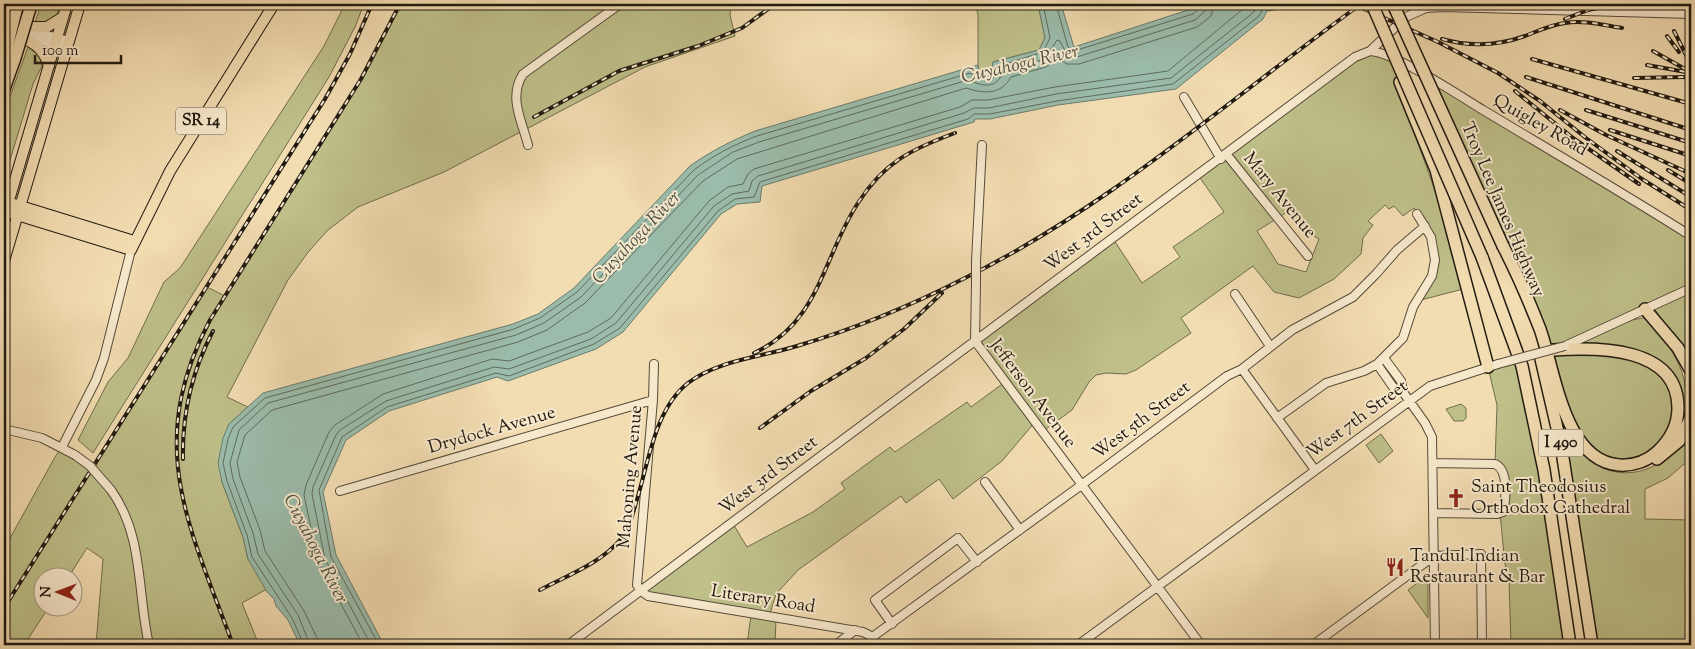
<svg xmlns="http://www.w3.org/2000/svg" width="1695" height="649" viewBox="0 0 1695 649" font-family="'Sorts Mill Goudy',serif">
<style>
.green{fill:#bebf89;stroke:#706c4c;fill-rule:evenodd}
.water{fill:#9bbcab;stroke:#6a7b6d}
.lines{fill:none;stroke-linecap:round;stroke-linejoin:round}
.shore{stroke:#5e6b5e;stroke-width:1}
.minor-casing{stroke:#554a38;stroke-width:10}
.major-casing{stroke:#211a10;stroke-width:12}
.highway-casing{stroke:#211a10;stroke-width:14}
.minor{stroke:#f7e8cc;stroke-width:8}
.major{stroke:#f2dcb1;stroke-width:10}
.highway{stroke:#f2dcb1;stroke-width:11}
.rail-casing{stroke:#211a10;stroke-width:4}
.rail{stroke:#f7e8cc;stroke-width:2;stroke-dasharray:5.5;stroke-linecap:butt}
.minor-bridge-casing{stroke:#554a38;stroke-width:10;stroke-linecap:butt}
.highway-bridge-casing{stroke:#211a10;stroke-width:14;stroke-linecap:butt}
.minor-bridge{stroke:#f7e8cc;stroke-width:8}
.highway-bridge{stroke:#f2dcb1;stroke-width:11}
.labels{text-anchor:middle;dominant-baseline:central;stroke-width:4;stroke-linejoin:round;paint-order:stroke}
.shield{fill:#f7e8cc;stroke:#615848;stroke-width:1}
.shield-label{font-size:16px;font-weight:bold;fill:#211a10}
.street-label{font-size:18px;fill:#211a10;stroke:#f7e8cc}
.poi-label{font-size:18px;fill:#211a10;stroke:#f7e8cc;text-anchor:start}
.water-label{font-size:19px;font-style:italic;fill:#4c5346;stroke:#f7e8cc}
</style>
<rect width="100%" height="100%" fill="#f2dcb1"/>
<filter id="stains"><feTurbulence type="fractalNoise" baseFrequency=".004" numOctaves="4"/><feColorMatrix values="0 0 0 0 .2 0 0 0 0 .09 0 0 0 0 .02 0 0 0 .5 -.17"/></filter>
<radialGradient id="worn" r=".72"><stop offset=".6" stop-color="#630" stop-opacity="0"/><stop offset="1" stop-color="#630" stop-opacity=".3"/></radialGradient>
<!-- green -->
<path class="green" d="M41,4H61C56,19 51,23 35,23Z
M345,4H364L355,27L329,77L93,453L78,440L108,382L128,358L164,282L180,268L324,46Z
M400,4H731L730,15L735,36L645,67L444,172L358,207L328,230L309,251L288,280L227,397L248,407L229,424L222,482L243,537L248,559L267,589L242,603L259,645H96L103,559L87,548L69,576H42V606L49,607L24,645H4V549L55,457L62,447L94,467L207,287L225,296L361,79Z
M975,4H1038L1045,38L1039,50L993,62L992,73H978V15Z
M28,47L40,56L42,66L33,84L4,180V113Z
M1364,53L1397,60L1407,112L1445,219L1467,288L1417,301C1445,254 1433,253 1414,208L1403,216L1394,206L1389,209L1385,205L1368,221L1373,225L1363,238L1361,254L1334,279L1299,298L1274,292L1253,266L1181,318L1191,333L1136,370L1126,374L1106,373L1096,375L1089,382L1072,410L1042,432L1035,422L1002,461L953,499L939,479L906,503L901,496L798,570L776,594L769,617L776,618L775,645H747L751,615L641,591L732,522L747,547L813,512L845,489L841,483L890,447L895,452L967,402L971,407L1005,382L975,341L1112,237L1142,283L1180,257L1173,247L1224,212L1198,175ZM1289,211L1300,228L1319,239L1306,272L1278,264L1257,231Z
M1430,79L1691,236V363L1652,305L1553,350L1509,243Z
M1643,318L1648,320C1681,359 1695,383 1680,435L1681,410L1658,364L1579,344L1631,320Z
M1589,351C1605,354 1632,357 1646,363C1673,376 1679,411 1667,436C1658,455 1625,465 1606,456C1601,454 1593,452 1590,448C1568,424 1563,385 1554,355Z
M1521,358L1571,645H1511L1509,579L1505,564L1500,513L1503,512L1504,472L1495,464L1497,405L1488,367Z
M1461,404L1466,408V418L1463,421H1454L1446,409Z
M1381,434L1393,451L1379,463L1366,445Z
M1691,434V458L1668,478L1645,489V519L1691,520V645H1598L1566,441L1573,440C1581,450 1589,461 1601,467C1636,484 1671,461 1691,434Z
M1428,575V618L1408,590Z"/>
<!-- water -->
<path class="water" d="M1038,4H1061L1074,47L1191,9L1198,4H1291L1281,9L1267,11L1263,19L1176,89L1058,105L990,119H975L974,122L762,186L760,202L737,204L721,214L623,332L596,349L508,381L497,377L389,411L346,440L323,492L336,555L384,645H300L288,620L276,606L274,599L267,592L248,559L243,537L222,482L218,463L223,438L229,424L263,393L513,324L538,314L574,288L690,166C711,151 731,141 755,131L978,65V73H991L993,62L1039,50L1045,38Z"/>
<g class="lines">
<!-- shore -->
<path class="shore" d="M1056,4L1068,47L1074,51L1193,14L1199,9L1200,4
M304,645L292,618L252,557L247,535L227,481L223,463L228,439L233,427L265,398L514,329L540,318L577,292L694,170C714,155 733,145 757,136L970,73L978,78H993L999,66L1043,52L1050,38L1043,4
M310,645L298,615L258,554L253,533L233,479L230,463L239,430L268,403L516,335L544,323L581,297L698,175L733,152L759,142L968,80C985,87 996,89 1004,71L1045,59L1057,40L1060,41L1067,55L1077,57L1195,20L1204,12L1207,4
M318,645L317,638L304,611L265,551L260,530L240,477L237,462L245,435L272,410L518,342L547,330L585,303L703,181L737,159L966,88C984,94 1001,95 1011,77L1046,67L1057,58L1067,64H1079L1197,27L1211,16L1214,4
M363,645L318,561L304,495L306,485L329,432L335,425L383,394L492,359L509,361L588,332L611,318L709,201L728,187L743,184L748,174L754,169L960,107L972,100H988L1055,87L1168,71L1249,4
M371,645L325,559L312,494L313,487L336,435L340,430L386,401L494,367L509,369L591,339L616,323L714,206L732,194L749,191L752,181L758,176L964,113L974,108H989L1056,94L1171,78L1254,12L1258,4
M379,645L331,557L319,490L342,437L387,407L496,373L509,376L594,344L620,328L718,211L735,199L754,197L760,182L968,119L974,114H990L1057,101L1173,84L1259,16L1264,7L1281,4"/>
<!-- minor casing -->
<g class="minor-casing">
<path id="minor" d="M30,30L69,41
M27,37L67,48
M1370,51C1394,52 1460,96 1483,110C1553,152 1623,193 1691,236
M1184,97L1221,159
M528,145C522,121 508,97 523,74L620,4
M1227,155L1308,256
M976,261L982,145
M976,283L975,341L1201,645
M1235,294L1270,346
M1565,346L1691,288
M1384,358L1401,381L1403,392L1425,423L1432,437L1435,645
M654,364L653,400L637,585L641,591L648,596L863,632L869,635L877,645
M1377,364L1393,387L1403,392
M1242,369L1315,470
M1277,418L1326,383L1364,371L1377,364L1403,338L1413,307L1432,276L1435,260L1431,237L1417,214
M4,429L42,438L75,455
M62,447L96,380L104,358L131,250
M1433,463L1495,464C1509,470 1506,499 1503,512L1497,514L1434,513
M985,482L1020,530
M111,490C144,536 137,592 149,645
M340,491L653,400
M892,624L875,600L958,538L977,562
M871,638L1076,489L1227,376L1242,369L1292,330L1353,297L1376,274L1397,250L1425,226
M568,645L1355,57L1370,51L1406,17L1426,8L1443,7L1691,14
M836,645L855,630
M1078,645L1430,386L1498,364
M1313,645L1434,556L1481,554L1482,645"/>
</g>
<!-- major casing -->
<g class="major-casing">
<path id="major" d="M18,27H47L63,17
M5,30C26,41 41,41 49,66
M14,204L134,241
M4,211L131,250L170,171L274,4
M4,217L67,4
M4,261L80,4"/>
</g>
<!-- highway casing -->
<g class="highway-casing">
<path id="highway" d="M15,15L18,4
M1400,82L1436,170L1488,367
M4,89L15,58
M1503,246C1517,273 1529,301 1540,329C1555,371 1564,461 1619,465C1633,466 1647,461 1657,452C1670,440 1678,426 1678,408C1678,346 1597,347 1553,350
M1482,257L1522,366L1544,470L1570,645
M1645,309L1678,348L1691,371
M1541,359L1561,445L1592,645
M1657,459L1679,441L1691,417"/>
</g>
<!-- minor -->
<use href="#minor" class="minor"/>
<!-- major -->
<use href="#major" class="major"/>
<!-- highway -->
<use href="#highway" class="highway"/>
<!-- rail casing -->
<g class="rail-casing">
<path id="rail" d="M1353,4L1438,42L1498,73L1540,101L1586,138L1642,179L1691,210
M1608,5L1691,4
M1565,19L1588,10L1615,4
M1674,31L1691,65
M1667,36L1679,52
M1442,39C1470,47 1497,46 1525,36C1538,31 1550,25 1565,23C1584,20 1603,25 1622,28
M1653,51L1685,69
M1532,59L1691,104
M1647,65L1686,72
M1526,77L1691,130
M1634,78L1686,77
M1515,91L1573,138L1639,184
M1560,110L1606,135L1691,174
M1586,110L1691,143
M534,117L619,71L698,46L742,28L775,4
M1610,130L1691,156
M1617,151L1691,197
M1668,170L1691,184
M754,353C820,323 823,256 858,203C884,162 912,149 955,133
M760,428L811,391L866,358L904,329L942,293
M183,459C182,414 192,371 213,331
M540,590C566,576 601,563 620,540C631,527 633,511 638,496C649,459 656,408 688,383C718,360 762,357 797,346C854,329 910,306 963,279C1108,208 1231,98 1361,4
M4,608L325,99L350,54L372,4
M233,645C189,525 144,445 210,320L361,79L400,4"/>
</g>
<!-- rail -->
<use href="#rail" class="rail"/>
<!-- minor-bridge casing -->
<g class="minor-bridge-casing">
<path id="minor-bridge" d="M976,283V261
M1498,364L1565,346
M75,455L90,466L111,490"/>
</g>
<!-- highway-bridge casing -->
<g class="highway-bridge-casing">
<path id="highway-bridge" d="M1372,4L1482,257
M1393,4L1503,246
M5,55L15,15
M15,58L31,5"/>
</g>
<!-- minor-bridge -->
<use href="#minor-bridge" class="minor-bridge"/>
<!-- highway-bridge -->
<use href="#highway-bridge" class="highway-bridge"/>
</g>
<!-- icons -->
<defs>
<g id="church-bare" transform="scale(1.5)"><path d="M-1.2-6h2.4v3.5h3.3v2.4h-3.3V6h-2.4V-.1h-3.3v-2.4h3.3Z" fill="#8f2418" stroke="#f7e8cc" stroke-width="2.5" paint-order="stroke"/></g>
<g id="restaurant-bare" transform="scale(1.5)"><path d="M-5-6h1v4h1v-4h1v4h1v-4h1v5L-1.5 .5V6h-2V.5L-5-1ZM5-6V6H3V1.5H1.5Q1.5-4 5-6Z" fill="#8f2418" stroke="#f7e8cc" stroke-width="2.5" paint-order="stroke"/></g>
</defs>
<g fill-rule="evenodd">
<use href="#church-bare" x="1456" y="498"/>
<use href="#restaurant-bare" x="1395" y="567"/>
</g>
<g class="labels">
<!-- shield labels -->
<g class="shield">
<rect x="176" y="107.5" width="50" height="27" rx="4"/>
<rect x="1538.5" y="429.5" width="45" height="27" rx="4"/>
</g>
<g class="shield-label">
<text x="201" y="121">SR 14</text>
<text x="1561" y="443">I 490</text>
</g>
<!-- street labels -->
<g class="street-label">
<text transform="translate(1540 126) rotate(30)">Quigley Road</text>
<text transform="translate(1279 196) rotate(51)">Mary Avenue</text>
<text transform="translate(1502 210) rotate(67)">Troy Lee James Highway</text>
<text transform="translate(1094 233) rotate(-37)">West 3rd Street</text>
<text transform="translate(1032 394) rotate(53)">Jefferson Avenue</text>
<text transform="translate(1358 420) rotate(-36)">West 7th Street</text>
<text transform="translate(1142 421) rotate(-37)">West 5th Street</text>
<text transform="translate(492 431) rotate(-16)">Drydock Avenue</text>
<text transform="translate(769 476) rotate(-37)">West 3rd Street</text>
<text transform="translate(631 477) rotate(-85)">Mahoning Avenue</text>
<text transform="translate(763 600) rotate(9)">Literary Road</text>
</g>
<!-- poi labels -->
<g class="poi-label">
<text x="1471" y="488">Saint Theodosius<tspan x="1471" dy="21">Orthodox Cathedral</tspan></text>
<text x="1410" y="557">Tandul Indian<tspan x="1410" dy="21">Restaurant &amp; Bar</tspan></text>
</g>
<!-- water labels -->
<g class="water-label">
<text transform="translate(1020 65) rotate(-13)">Cuyahoga River</text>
<text transform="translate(637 238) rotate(-47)">Cuyahoga River</text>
<text transform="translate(315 549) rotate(63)">Cuyahoga River</text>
</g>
</g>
<!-- margin -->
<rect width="1695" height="649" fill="none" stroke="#f2dcb1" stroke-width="20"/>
<rect x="5" y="5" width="1685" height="639" fill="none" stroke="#211a10" stroke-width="2.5"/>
<rect x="10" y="10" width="1675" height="629" fill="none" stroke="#211a10"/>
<!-- north arrow -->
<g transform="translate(58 592) rotate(271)"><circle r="24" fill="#f7e8cc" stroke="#a19681"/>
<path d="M0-4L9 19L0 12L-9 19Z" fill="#8f2418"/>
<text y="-8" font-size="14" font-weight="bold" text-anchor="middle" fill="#211a10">N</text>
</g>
<!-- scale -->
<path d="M35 55v8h86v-8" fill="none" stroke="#211a10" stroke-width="2.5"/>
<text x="42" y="55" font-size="15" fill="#211a10" stroke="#f7e8cc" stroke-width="4" paint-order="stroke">100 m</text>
<rect width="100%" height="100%" filter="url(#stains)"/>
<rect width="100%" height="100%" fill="url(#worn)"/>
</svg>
